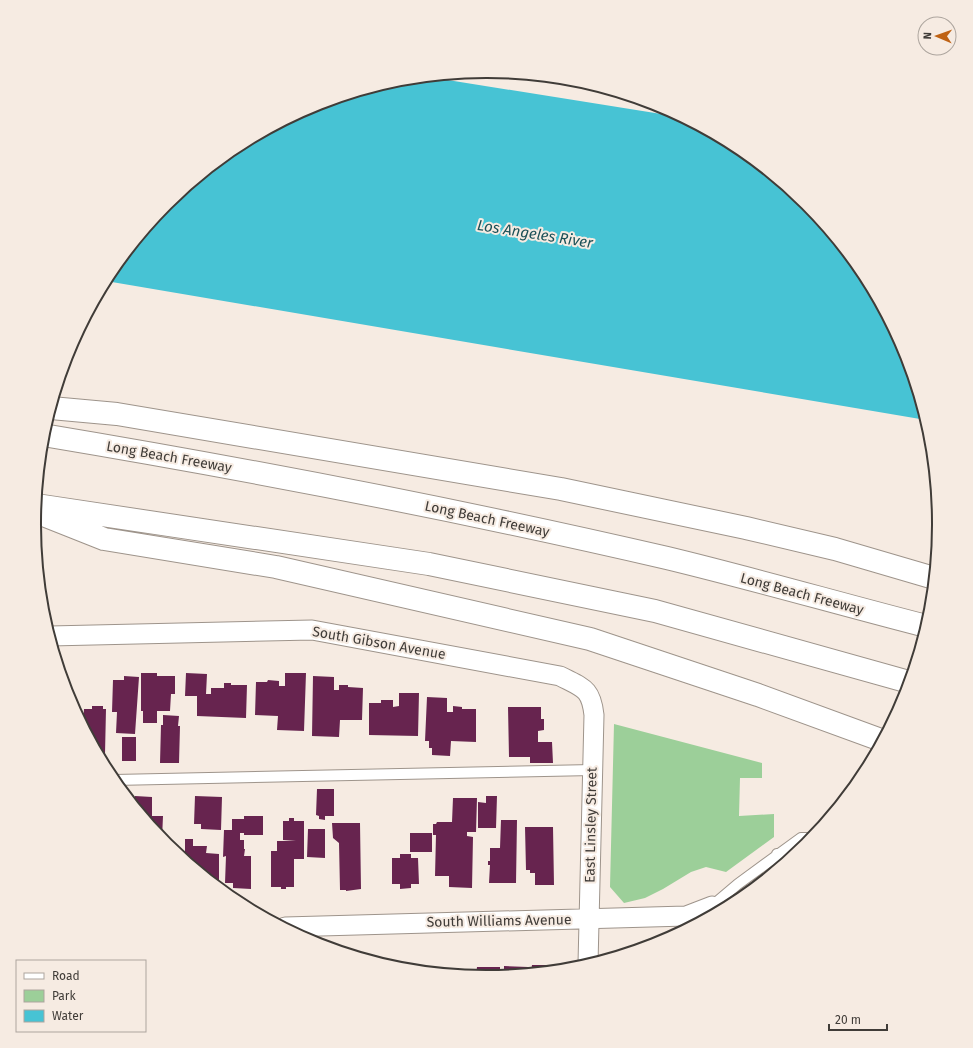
<svg xmlns="http://www.w3.org/2000/svg" width="973" height="1048" viewBox="0 0 973 1048" font-family="'Fira Sans',sans-serif">
<style>
.green{fill:#9ccf99}
.water{fill:#47c3d4}
.building{fill:#67244f}
.lines{fill:none;stroke-linecap:round;stroke-linejoin:round}
.service-casing{stroke:#9e948b;stroke-width:12}
.minor-casing{stroke:#9e948b;stroke-width:21}
.motorway-casing{stroke:#9e948b;stroke-width:24}
.service{stroke:#fff;stroke-width:10}
.minor{stroke:#fff;stroke-width:19}
.motorway{stroke:#fff;stroke-width:22}
.labels{text-anchor:middle;dominant-baseline:central;stroke-width:4;stroke-linejoin:round;paint-order:stroke}
.street-label{font-size:14px;fill:#403c38;stroke:#f6ebe2}
.water-label{font-size:15px;font-style:italic;fill:#1b5057;stroke:#f6ebe2}
.rim{fill:none;stroke:#403c38;stroke-width:2}
</style>
<rect width="100%" height="100%" fill="#f6ebe2"/>
<!-- green -->
<path class="green" d="M614,724L762,763V778H740L739,816L774,814V837L726,872L706,867L691,872L663,889L645,898L624,903L610,887Z"/>
<!-- water -->
<path class="water" d="M429,77L680,117L738,148L807,204L863,273L905,351L926,420L106,281L110,272L167,204L235,148L314,106L398,80Z"/>
<!-- building -->
<path class="building" d="M141,673H157V676H175V694H171L170,711H157V723H143V711H141Z
M186,673L207,674L206,694H211V688H224V683H231V685H247L246,718L197,716V696H185Z
M285,673H306L304,731L277,730L278,716L255,715L256,682H267L268,680L279,681V686H285Z
M124,676L139,677L135,734L116,733L117,712H112L113,680H124Z
M313,676L334,677V690H339V685H348V687L363,688L362,720H340L339,737L312,736Z
M62,677H66V689Z
M399,693H419L418,736L369,735V703H381V700H393V707L399,706Z
M427,697L447,698V712H453V706L462,707V709H476V742L451,741L450,756L432,755V748H429V741H425Z
M92,706H103V709H106L105,754H104V763L83,725L84,709H92Z
M508,707H541V719H544V730L538,731V742H552L553,763H530V757H509Z
M163,715L179,716L178,726H180L179,763H160L161,725H163Z
M122,737H136V761H122Z
M317,789H334V816H325V820L319,819V816L316,815Z
M135,796L152,797V816H163L162,839L135,805Z
M195,796L222,797L221,830L201,829V824H194Z
M486,796H497L496,828H478V802L486,803Z
M453,798H477L476,832H467V836L473,837L472,888L449,887V876H435L436,835H433V824H436L437,822H452Z
M244,816H263V835H244V833H240V840H244V849H245L244,856H251V889L233,888V883H225L226,856L223,857L224,830H232V819H244Z
M289,818H294V821H304V859H294V887H286V889H281V887H271V851H277V841H296L283,840V821H289Z
M501,820H517L516,883H489L490,865H488V861H490V848H500Z
M332,823H360L361,889L346,891V890H340L339,843L333,838Z
M525,827H553L554,885H535V873H530V870H526Z
M308,829H325V858L307,857Z
M410,833H432V852H410Z
M185,839H193V846H207L206,853L219,854V881H212L185,859Z
M400,854H411V858H418L419,884H411V888L400,889V884H392V858H400Z
M401,964L405,965L406,967H415V969L400,968Z
M532,965H558L557,970L531,972Z
M504,966L528,967V972L504,975Z
M477,967H500V975L486,976L476,975Z"/>
<g class="lines">
<!-- service casing -->
<g class="service-casing">
<path id="service" d="M114,780L593,770
M777,854L778,868
M712,906L738,884L801,838H812"/>
</g>
<!-- minor casing -->
<g class="minor-casing">
<path id="minor" d="M50,636L312,630L560,676C583,688 591,688 594,715L588,964
M285,927L686,916L712,906"/>
</g>
<!-- motorway casing -->
<g class="motorway-casing">
<path id="motorway" d="M51,408L117,414L561,489L746,528L835,549L934,578
M43,435C252,470 460,510 667,558C754,579 840,604 926,626
M36,505L429,564L655,611L909,682
M41,514L104,539L276,567L590,639L758,695L881,740"/>
</g>
<!-- service -->
<use href="#service" class="service"/>
<!-- minor -->
<use href="#minor" class="minor"/>
<!-- motorway -->
<use href="#motorway" class="motorway"/>
</g>
<g class="labels">
<!-- street labels -->
<g class="street-label">
<text transform="translate(169 457) rotate(10)">Long Beach Freeway</text>
<text transform="translate(487 519) rotate(12)">Long Beach Freeway</text>
<text transform="translate(802 594) rotate(15)">Long Beach Freeway</text>
<text transform="translate(379 643) rotate(10)">South Gibson Avenue</text>
<text transform="translate(591 825) rotate(-89)">East Linsley Street</text>
<text transform="translate(499 921) rotate(-1)">South Williams Avenue</text>
</g>
<!-- water labels -->
<g class="water-label">
<text transform="translate(535 234) rotate(9)">Los Angeles River</text>
</g>
</g>
<!-- crop -->
<path d="M0 0H973V1048H0ZM486 78H487A445 445 0 0 1 932 523V525A445 445 0 0 1 487 970H486A445 445 0 0 1 41 525V523A445 445 0 0 1 486 78Z" fill="#f6ebe2" fill-rule="evenodd"/>
<path class="rim" d="M486 78H487A445 445 0 0 1 932 523V525A445 445 0 0 1 487 970H486A445 445 0 0 1 41 525V523A445 445 0 0 1 486 78Z"/>
<!-- legend -->
<rect x="16" y="960" width="130" height="72" fill="#f6ebe2" stroke="#ada59e"/>
<rect x="24" y="973" width="20" height="6" fill="#ffffff" stroke="#ada59e"/>
<text x="52" y="980" font-size="12" fill="#403c38">Road</text>
<rect x="24" y="990" width="20" height="12" fill="#9ccf99" stroke="#ada59e"/>
<text x="52" y="1000" font-size="12" fill="#403c38">Park</text>
<rect x="24" y="1010" width="20" height="12" fill="#47c3d4" stroke="#ada59e"/>
<text x="52" y="1020" font-size="12" fill="#403c38">Water</text>
<!-- north arrow -->
<g transform="translate(937 36) rotate(272)"><circle r="19" fill="#f6ebe2" stroke="#ada59e"/>
<path d="M0-3L7 15L0 10L-7 15Z" fill="#bf6214"/>
<text y="-6" font-size="11" font-weight="bold" text-anchor="middle" fill="#403c38">N</text>
</g>
<!-- scale -->
<path d="M829 1024v6h58v-6" fill="none" stroke="#403c38" stroke-width="2"/>
<text x="835" y="1024" font-size="12" fill="#403c38" stroke="#f6ebe2" stroke-width="3" paint-order="stroke">20 m</text>
</svg>
